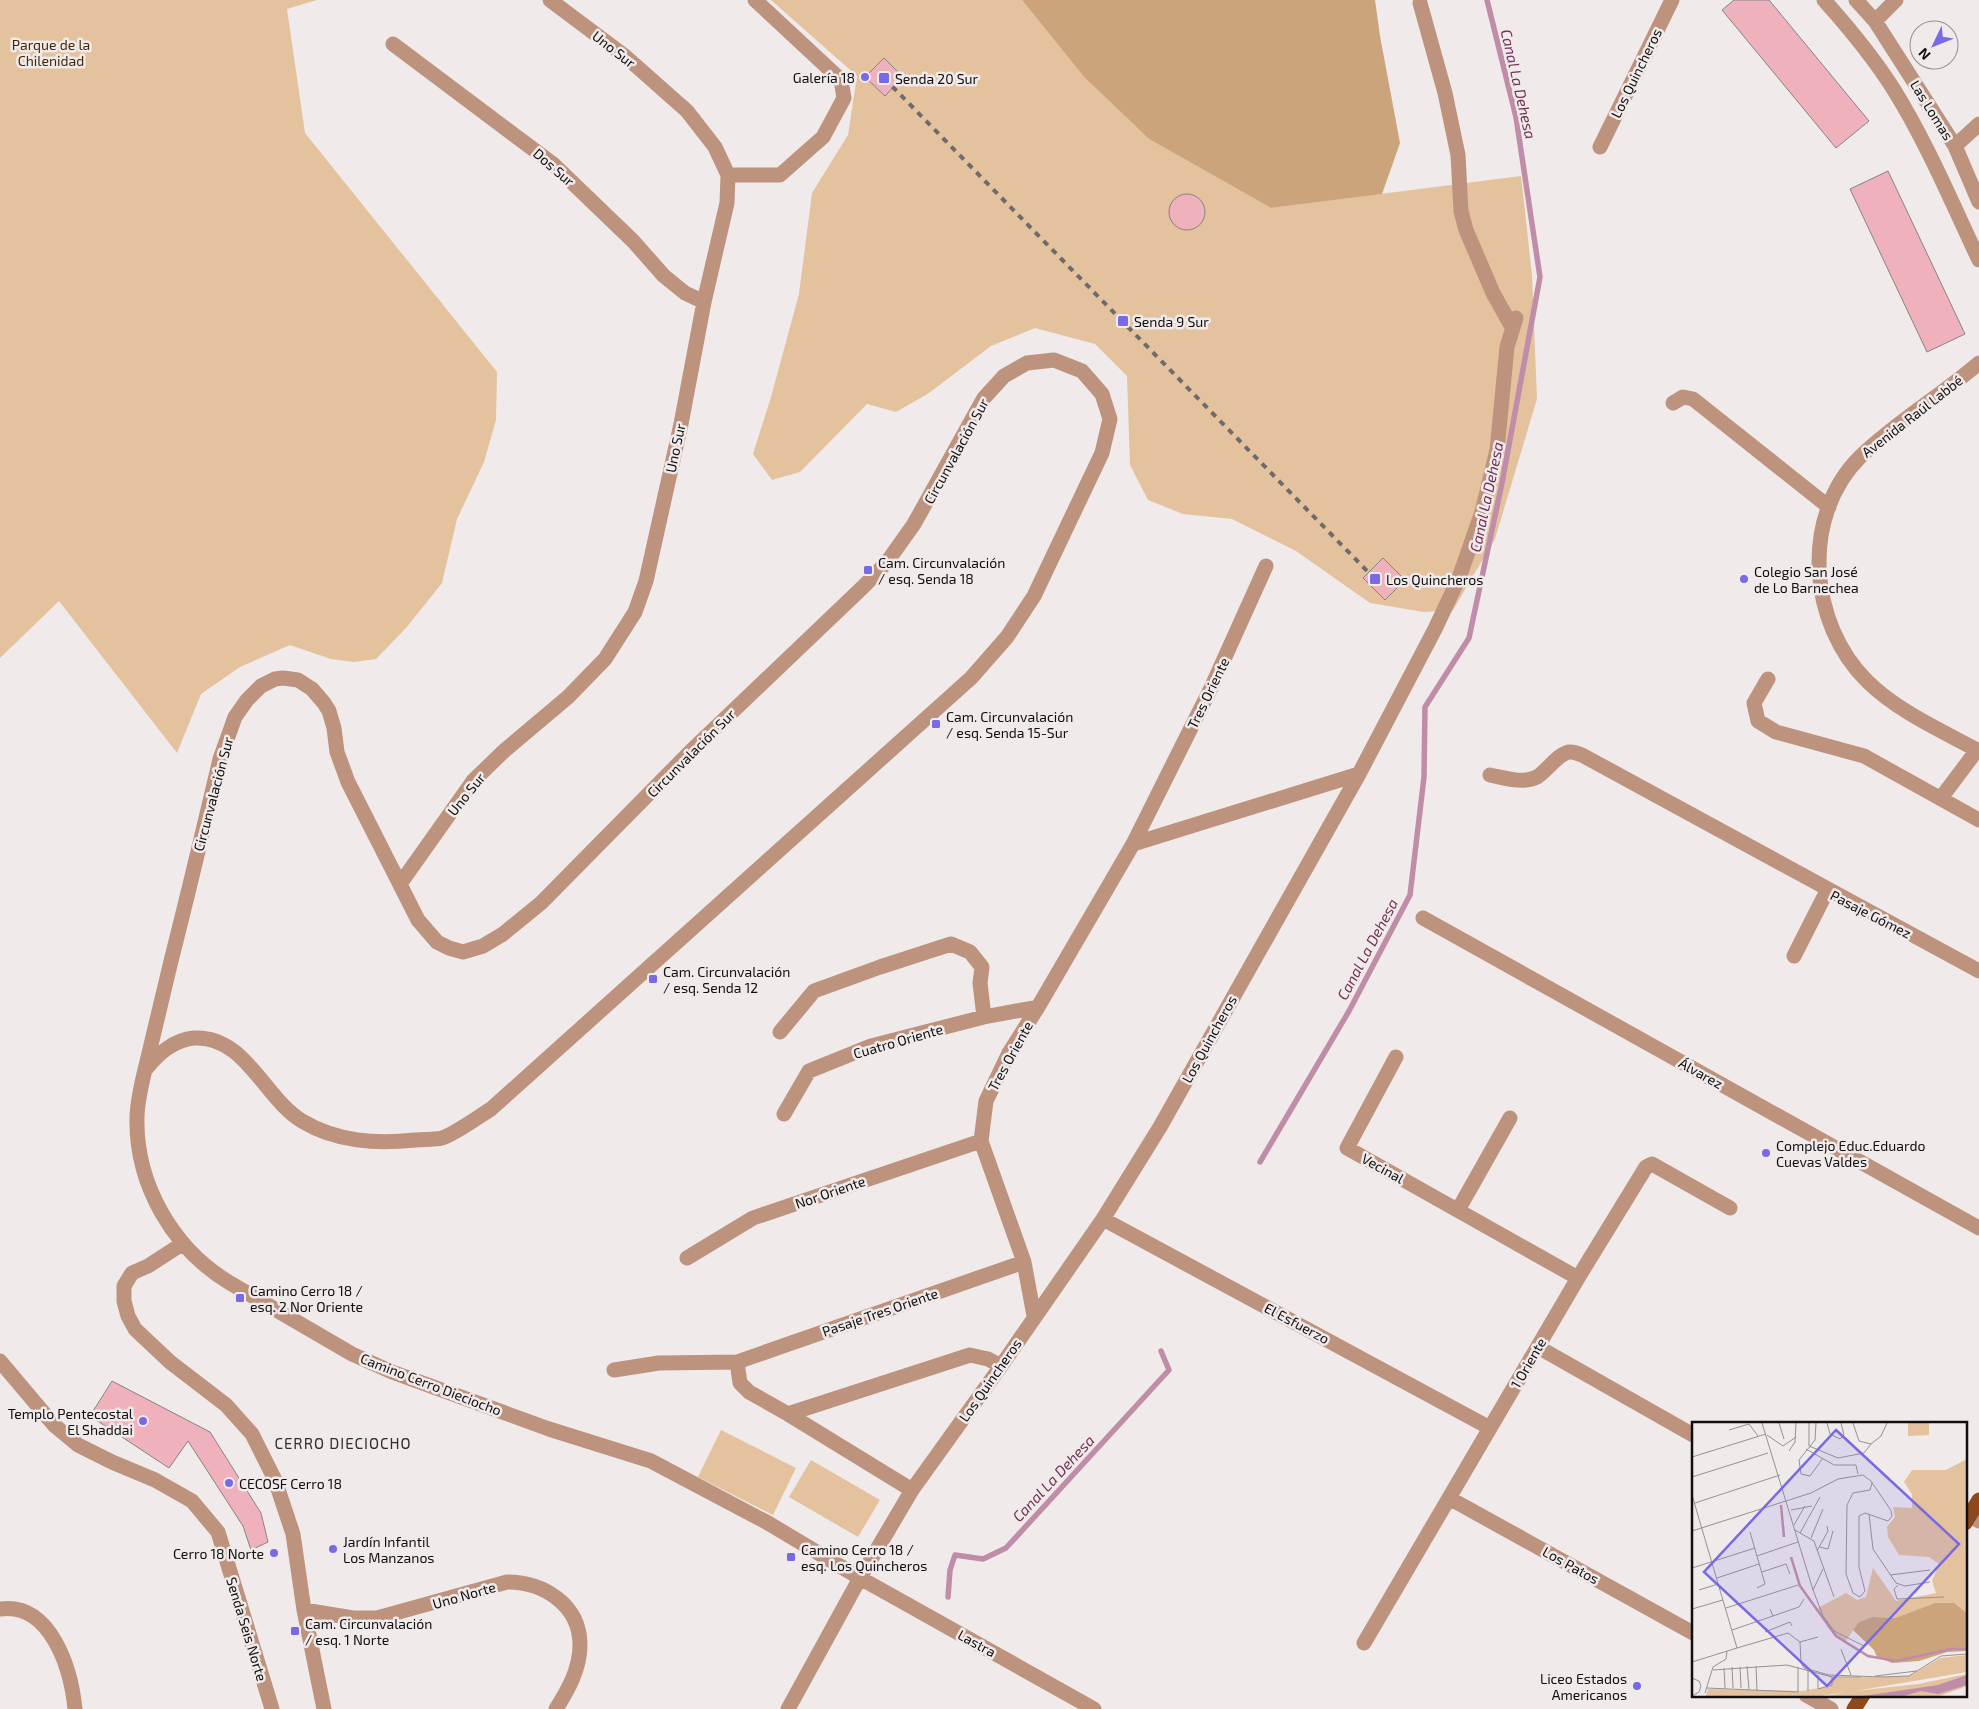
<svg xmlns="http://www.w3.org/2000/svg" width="1979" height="1709" viewBox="0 0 1979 1709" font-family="'Exo 2',sans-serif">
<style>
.green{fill:#e4c29e}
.forest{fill:#cba47b}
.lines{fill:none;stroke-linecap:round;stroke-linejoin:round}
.stream{stroke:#c08da8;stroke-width:5.5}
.building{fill:#efb2bd;stroke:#878283}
.minor{stroke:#bd937e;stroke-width:15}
.major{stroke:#8f471c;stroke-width:15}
.rail{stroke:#6f6b6b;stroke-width:4;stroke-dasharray:6 6;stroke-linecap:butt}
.poi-dot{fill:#7869e4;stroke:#f0eaea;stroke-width:2}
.labels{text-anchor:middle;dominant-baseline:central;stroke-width:5;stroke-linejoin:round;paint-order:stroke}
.park-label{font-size:14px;fill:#432806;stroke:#f0eaea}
.street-label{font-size:14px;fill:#100e0e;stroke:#f0eaea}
.poi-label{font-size:14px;fill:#100e0e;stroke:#f0eaea;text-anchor:start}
.water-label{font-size:15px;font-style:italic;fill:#713156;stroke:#f0eaea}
.neighbourhood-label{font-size:15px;letter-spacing:1px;fill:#322e2d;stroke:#f0eaea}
.inset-river{fill:none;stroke:#c08da8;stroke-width:2.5}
.inset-road{fill:none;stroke:#969292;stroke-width:1}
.view{fill:#7869e4;fill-opacity:0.15;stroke:#7869e4;stroke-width:2.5}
.inset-edge{fill:none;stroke:#100e0e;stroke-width:2.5}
</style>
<rect width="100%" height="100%" fill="#f0eaea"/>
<!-- green -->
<path class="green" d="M0,0H317L287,9L305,133L497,372L496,420L484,462L457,519L442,583L406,628L376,659L354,662L331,659L290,645L240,667L201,694L177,753L59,601L0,658Z
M771,0H1022L1084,77L1149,139L1271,208L1521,176L1532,275L1537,399L1495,539L1453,610L1424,612L1370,603L1296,551L1232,519L1183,514L1148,500L1130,465L1127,376L1095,344L1035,328L991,346L929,393L896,412L867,404L800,472L772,480L753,454L771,397L799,294L812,193L848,135L857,76Z
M721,1430L796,1468L773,1515L698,1477Z
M811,1460L880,1500L858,1537L789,1497Z"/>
<!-- forest -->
<path class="forest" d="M1022,0H1375L1380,36L1400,143L1382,194L1271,208L1149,139L1084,77Z"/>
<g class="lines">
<!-- stream -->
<path class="stream" d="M1260,1162L1349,1011L1410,895L1424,777L1425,707L1469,638L1502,483L1540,277L1516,117L1487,0
M948,1597L950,1570L955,1555L983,1559L1006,1548L1169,1370L1161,1351"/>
</g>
<!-- building -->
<path class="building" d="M1734,0H1769L1869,121L1836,148L1722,10Z
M884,58L903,77L885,96L865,77Z
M1888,171L1965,334L1927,352L1850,189Z
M1169 212a18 18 0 1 1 36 0a18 18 0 1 1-36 0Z
M1383,558L1405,580L1385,600L1363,578Z
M112,1381L210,1432L261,1513L268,1542L251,1550L243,1526L188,1441L169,1468L90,1416Z"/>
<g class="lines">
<!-- minor -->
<path class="minor" d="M1824,0C1849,28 1874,58 1894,90C1927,143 1952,203 1979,260
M1856,0L1875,21L1955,146L1979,202
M1420,3L1445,93L1458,155L1461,211L1466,230L1493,293L1512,327
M1875,21L1896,0
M393,44L553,164L633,241L664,276L685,293L704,302
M1955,146L1979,124
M1600,147L1672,0
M728,175H780L823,137L844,98L841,80L755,0
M1979,363C1941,396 1896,422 1860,457C1800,517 1809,624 1867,681C1897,711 1942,731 1979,751
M1673,403L1683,397L1693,399L1829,507
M1768,679L1754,703L1758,721L1776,732L1864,756L1979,820
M1490,775C1505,778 1523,784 1537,777C1547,771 1560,751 1571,752C1575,752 1579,754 1582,755L1828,889
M1941,798L1977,750
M1133,844L1359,774
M400,884L473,781L504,751L568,697L605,659L635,612L646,581L681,424L704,302L727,203L728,175L715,147L687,111L626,57L550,0
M1423,918L1979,1228
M1794,956L1828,889L1979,971
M780,1032L814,991L880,967L951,944L970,952L982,967L980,983L984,1017
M1396,1057L1347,1148L1578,1278
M145,1070C158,1054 173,1040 194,1038C245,1035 264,1098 302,1121C337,1142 376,1144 415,1140C424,1139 434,1140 442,1138C455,1134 478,1117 491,1109L971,678L1007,637L1034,596L1102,453L1110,419L1102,394L1082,371L1054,360L1027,363L1004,376L984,398L914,524L887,562L864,586L691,751L541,903L503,934L483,946L463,952L449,948L437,942L418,920L348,782L337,752L334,728L329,711L324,703L312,689L298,680L283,678L275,679L261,686L247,700L235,717L220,759C204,827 188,894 171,961C164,991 157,1020 150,1049C145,1071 138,1093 137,1116C135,1184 173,1249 230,1283L352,1354L392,1372L549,1429L651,1461L768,1523L860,1578L1094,1709
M784,1114L809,1071L871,1046L984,1017L1038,1007
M1458,1210L1510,1118
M1103,1219L1490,1428
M182,1244L148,1266L132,1273L124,1286V1301L128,1316L135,1329L170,1362L226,1405L252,1434L275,1480L293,1534L304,1610L324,1709
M687,1258L753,1218L981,1141
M1034,1316L1024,1262L981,1141L986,1101L1009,1053L1038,1007L1133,844L1211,688L1266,566
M1538,1347L1693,1435
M0,1361L54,1425L78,1445L112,1462L155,1480L192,1501L218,1532L272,1709
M737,1362L740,1383L749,1392L788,1414L912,1490
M614,1370L659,1363L737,1362L1024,1262
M788,1414L970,1355L988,1359L1001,1366
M1449,1498L1693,1633
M1970,1516L1979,1521
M0,1609C51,1602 71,1669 75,1709
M304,1610L353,1618H377L507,1582C544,1582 580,1605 580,1645C580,1669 568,1690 556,1709
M1364,1643L1578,1278L1646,1167L1652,1164L1730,1208
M1806,1695L1831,1709
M788,1709L860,1578L912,1490L1001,1366L1103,1219L1160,1127L1359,774L1435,629L1459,578L1482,512L1497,450L1507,347L1516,318"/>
<!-- major -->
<path class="major" d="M1965,1523L1979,1500
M1854,1709L1863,1695"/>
<!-- rail -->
<path class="rail" d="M884,78L1375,579"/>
</g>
<!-- markers -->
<g class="poi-dot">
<circle cx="865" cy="77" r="5"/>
<rect x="878" y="72" width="12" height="12" rx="2.5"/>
<rect x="1117" y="315" width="12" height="12" rx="2.5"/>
<rect x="863" y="565" width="10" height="10" rx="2.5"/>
<rect x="1369" y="573" width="12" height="12" rx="2.5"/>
<circle cx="1744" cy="579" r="5"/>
<rect x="931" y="719" width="10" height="10" rx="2.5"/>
<rect x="648" y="974" width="10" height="10" rx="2.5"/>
<circle cx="1766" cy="1153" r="5"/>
<rect x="235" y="1293" width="10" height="10" rx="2.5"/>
<circle cx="143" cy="1421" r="5"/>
<circle cx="229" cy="1483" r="5"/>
<circle cx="333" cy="1549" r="5"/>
<circle cx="274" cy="1553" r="5"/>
<rect x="786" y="1552" width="10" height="10" rx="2.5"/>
<rect x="290" y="1626" width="10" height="10" rx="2.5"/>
<circle cx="1637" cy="1686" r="5"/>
</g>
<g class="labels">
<!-- park labels -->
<g class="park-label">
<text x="51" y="44">Parque de la<tspan x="51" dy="16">Chilenidad</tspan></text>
</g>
<!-- street labels -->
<g class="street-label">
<text transform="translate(614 49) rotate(38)">Uno Sur</text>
<text transform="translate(1636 73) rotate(-64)">Los Quincheros</text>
<text transform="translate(1932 110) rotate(58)">Las Lomas</text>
<text transform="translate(554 167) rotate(41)">Dos Sur</text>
<text transform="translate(1912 416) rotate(-38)">Avenida Raúl Labbé</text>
<text transform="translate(675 448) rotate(-78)">Uno Sur</text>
<text transform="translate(956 451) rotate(-61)">Circunvalación Sur</text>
<text transform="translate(1208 693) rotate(-64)">Tres Oriente</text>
<text transform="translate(691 753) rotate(-45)">Circunvalación Sur</text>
<text transform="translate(213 794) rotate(-75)">Circunvalación Sur</text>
<text transform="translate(466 794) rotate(-51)">Uno Sur</text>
<text transform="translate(1871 914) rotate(27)">Pasaje Gómez</text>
<text transform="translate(1209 1039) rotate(-61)">Los Quincheros</text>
<text transform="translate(898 1041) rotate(-16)">Cuatro Oriente</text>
<text transform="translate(1010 1056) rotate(-61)">Tres Oriente</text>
<text transform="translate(1701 1073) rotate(29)">Álvarez</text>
<text transform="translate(1383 1168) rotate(29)">Vecinal</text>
<text transform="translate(830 1192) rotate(-19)">Nor Oriente</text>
<text transform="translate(880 1312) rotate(-19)">Pasaje Tres Oriente</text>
<text transform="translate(1297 1323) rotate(28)">El Esfuerzo</text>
<text transform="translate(1528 1363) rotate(-60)">1 Oriente</text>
<text transform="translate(990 1380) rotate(-55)">Los Quincheros</text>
<text transform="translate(431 1384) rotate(21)">Camino Cerro Dieciocho</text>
<text transform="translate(1571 1565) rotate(29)">Los Patos</text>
<text transform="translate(464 1595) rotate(-16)">Uno Norte</text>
<text transform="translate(247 1629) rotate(73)">Senda Seis Norte</text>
<text transform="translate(977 1643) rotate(29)">Lastra</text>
</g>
<!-- poi labels -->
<g class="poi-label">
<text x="855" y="77" text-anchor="end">Galería 18</text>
<text x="895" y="78">Senda 20 Sur</text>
<text x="1134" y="321">Senda 9 Sur</text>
<text x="878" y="562">Cam. Circunvalación<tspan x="878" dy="16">/ esq. Senda 18</tspan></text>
<text x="1754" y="571">Colegio San José<tspan x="1754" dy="16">de Lo Barnechea</tspan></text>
<text x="1386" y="579">Los Quincheros</text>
<text x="946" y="716">Cam. Circunvalación<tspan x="946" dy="16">/ esq. Senda 15-Sur</tspan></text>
<text x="663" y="971">Cam. Circunvalación<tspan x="663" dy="16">/ esq. Senda 12</tspan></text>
<text x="1776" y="1145">Complejo Educ.Eduardo<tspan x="1776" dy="16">Cuevas Valdes</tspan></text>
<text x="250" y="1290">Camino Cerro 18 /<tspan x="250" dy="16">esq. 2 Nor Oriente</tspan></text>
<text x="133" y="1413" text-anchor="end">Templo Pentecostal<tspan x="133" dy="16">El Shaddai</tspan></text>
<text x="239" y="1483">CECOSF Cerro 18</text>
<text x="343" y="1541">Jardín Infantil<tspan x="343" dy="16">Los Manzanos</tspan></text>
<text x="801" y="1549">Camino Cerro 18 /<tspan x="801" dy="16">esq. Los Quincheros</tspan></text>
<text x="264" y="1553" text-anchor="end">Cerro 18 Norte</text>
<text x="305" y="1623">Cam. Circunvalación<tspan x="305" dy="16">/ esq. 1 Norte</tspan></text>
<text x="1627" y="1678" text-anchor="end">Liceo Estados<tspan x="1627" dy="16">Americanos</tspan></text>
</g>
<!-- water labels -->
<g class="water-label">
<text transform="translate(1519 84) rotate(77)">Canal La Dehesa</text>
<text transform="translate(1486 497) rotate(-78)">Canal La Dehesa</text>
<text transform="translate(1367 949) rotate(-62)">Canal La Dehesa</text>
<text transform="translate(1053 1478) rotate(-47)">Canal La Dehesa</text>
</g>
<!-- neighbourhood labels -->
<g class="neighbourhood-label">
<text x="343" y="1443">CERRO DIECIOCHO</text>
</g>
</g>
<!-- overview -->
<g transform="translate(1692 1422)">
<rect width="275" height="275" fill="#f0eaea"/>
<path d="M216,1H237V13L216,14ZM275,37V191L262,181H243L203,196L180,195L167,200L153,220L136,206L126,186L154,171L165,178L174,175L181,146L204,179L244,171L240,159L247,142L237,135L207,133L196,115L195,105L203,95L201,85L220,86V72L212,60L220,48H254ZM275,233V250L163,269L226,262L275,252V264L248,274H135L153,270L130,274H14L16,267L110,269L139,264L140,256L218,254L248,236Z" fill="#e4c29e"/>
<path d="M243,181H262L275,191V229L255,230L227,239L200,241L185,235L182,228L161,208L167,200L180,195L203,196Z" fill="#cba47b"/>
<path d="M275,253V263L246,272L229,269L212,274H171L246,263Z" fill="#c08da8"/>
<path class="inset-river" d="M89,83L92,115M99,135L108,164L144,214L176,234L204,239L259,227H275"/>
<path class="inset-road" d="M70,1L121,168L131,194L143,210M87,1L92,17M124,1L123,18L107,38L109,52L118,54L131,36M135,1L138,12L148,17L152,13L149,1M161,1L167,19L179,22L189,14L195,1M37,8L57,2L66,14M75,13L91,24L104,15M117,24L146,36L172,31L179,22M117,24V1M114,27L142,43H164L166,52M97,29L103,20L104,1M0,35L74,12M0,55L76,31M0,73L45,226L0,240M3,81L88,53M99,88L120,84M177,92L181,127L204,161L213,164L238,160M102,103L113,84M103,108L122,119L142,175M0,109L119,71L146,57L171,53L180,60V61L183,65L198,87L199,89L200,94L196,99L173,91L167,94V145L173,169L168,175L161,171L154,152L155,83L161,71L178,68L180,61M58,110L73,162L65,166M108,111L128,75M119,116L131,87M128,125L136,127L141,109M125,129L136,109L135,104M65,134L106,120M0,146L63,126M70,150L94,142L98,152M198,153L238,148M25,156L67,142M206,163L202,167L205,177L252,175M7,168L26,162M121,168L131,147M34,186L106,163M0,187L31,178M81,194L107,185L112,177M40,208L81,194L78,187M142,209L172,224M73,210L98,200L100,204M108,220L126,215M45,226L96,211L108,220L109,241L112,246L137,253L190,255L217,254L249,234L275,232M149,227L159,253M55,244L57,267M64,244L65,269M40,245L41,266M48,245L49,266M32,246L33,266M21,248L95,243L140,255H169M126,253V267L140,263V255M183,254L225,249M0,256L7,259L9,264L7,270L0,274M15,266L106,270V245M116,269V249M13,271L21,245L34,237L35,229"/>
<path class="view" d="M144,8L267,122L135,264L12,150Z"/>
<rect width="275" height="275" class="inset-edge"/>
</g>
<!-- north arrow -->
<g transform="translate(1934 45) rotate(227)"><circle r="24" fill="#f0eaea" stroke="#969292"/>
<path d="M0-4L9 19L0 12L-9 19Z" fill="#7869e4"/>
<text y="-8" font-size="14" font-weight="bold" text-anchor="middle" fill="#100e0e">N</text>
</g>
</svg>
